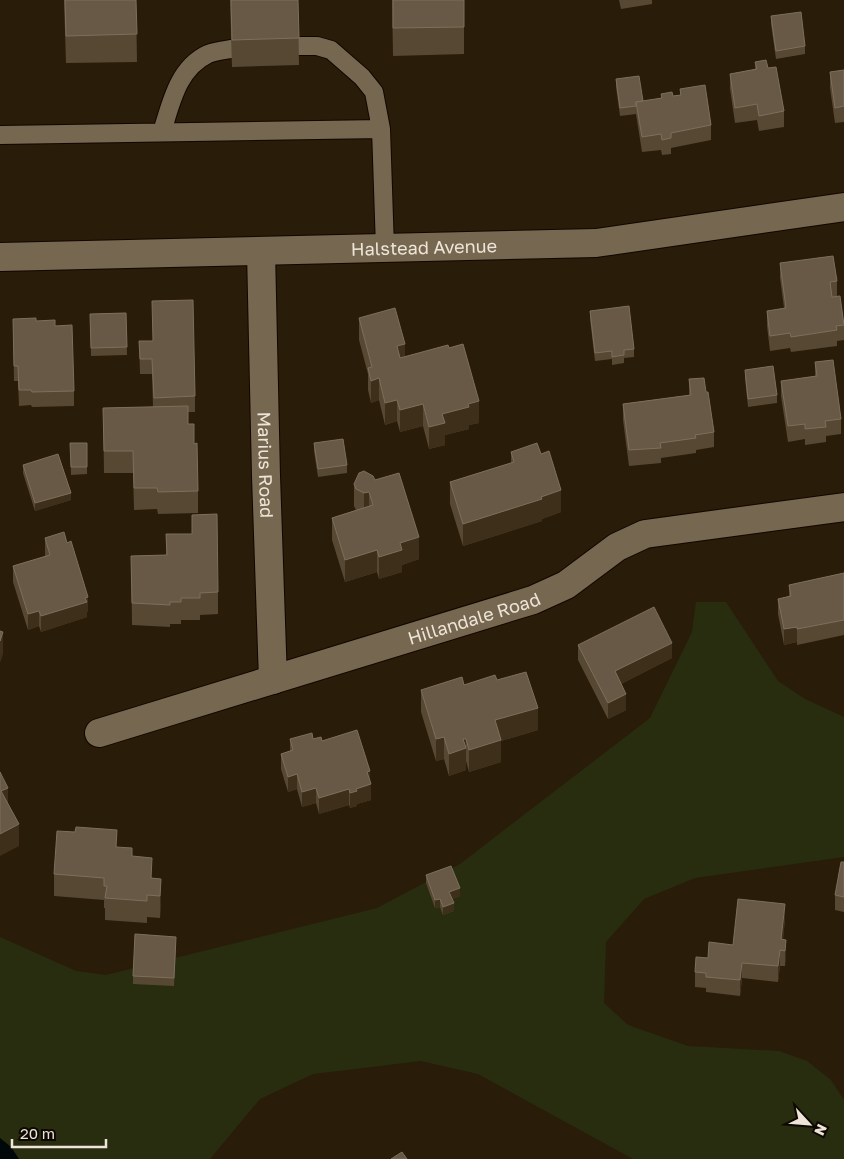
<svg xmlns="http://www.w3.org/2000/svg" width="844" height="1159" viewBox="0 0 844 1159" font-family="'Golos Text',sans-serif">
<style>
.green{fill:#282d10}
.water{fill:#00080a}
.lines{fill:none;stroke-linecap:round;stroke-linejoin:round}
.service-casing{stroke:#120600;stroke-width:20}
.minor-casing{stroke:#120600;stroke-width:30}
.service{stroke:#766750;stroke-width:18}
.minor{stroke:#766750;stroke-width:28}
.wall{fill:#574834}
.shaded-wall{fill:#3e2f1b}
.building{fill:#685946;stroke:#7d6f5d}
.labels{text-anchor:middle;dominant-baseline:central;stroke-width:5;stroke-linejoin:round;paint-order:stroke}
.street-label{font-size:18px;fill:#eee5d8;stroke:#0e0802}
</style>
<rect width="100%" height="100%" fill="#291c08"/>
<!-- green -->
<path class="green" d="M696,602H726L778,681L805,699L844,717V857L695,878L644,899L606,942L604,1003L628,1025L688,1046L779,1051L807,1061L831,1080L844,1100V1159H633L478,1074L421,1061L313,1074L260,1099L210,1159H19L11,1147L0,1138V937L76,971L106,975L377,908L460,864L650,718L692,632Z"/>
<!-- water -->
<path class="water" d="M0,1138L11,1147L19,1159H0Z"/>
<g class="lines">
<!-- service casing -->
<g class="service-casing">
<path id="service" d="M298,46H317L331,50L362,77L374,92L381,129
M162,132C171,103 178,68 208,54C215,51 224,50 231,49
M0,135L381,129L385,248"/>
</g>
<!-- minor casing -->
<g class="minor-casing">
<g id="minor">
<path id="s1" d="M261,251L266,476L273,680"/>
<path id="s2" d="M0,257L596,243L844,207"/>
<path id="s3" d="M99,733L533,600L566,585L617,547L645,534L844,507"/>
</g>
</g>
<!-- service -->
<use href="#service" class="service"/>
<!-- minor -->
<use href="#minor" class="minor"/>
</g>
<!-- wall -->
<path class="wall" d="M64,0H136L137,62L66,63Z
M230,0H298L299,65L232,67Z
M392,0H464V54L393,56Z
M619,0H652V4L621,9Z
M771,16L805,46V54L776,59L771,24Z
M755,62L768,68L784,111V127L759,131L757,120L735,123L730,89V74L755,69Z
M844,70V122L835,123L830,88V72Z
M616,79L643,101L661,98V94L673,96L680,95V89L711,125V140L671,148V154L662,155L661,150L642,152L636,114L620,116L616,87Z
M780,263L837,281V296L832,297L844,325V340L837,341V346L791,352L790,348L770,351L767,326V311L784,308L780,278Z
M590,311L634,349V357L624,358V363L612,365V359L595,361L590,319Z
M126,313L127,355L91,356L90,314Z
M359,318L405,357L479,423L469,425V429L445,435V445L429,449L423,426L400,432L397,421L385,425L379,400L371,403L368,390V374L359,340Z
M13,319L36,321L55,326L74,391V406L32,407L31,405L19,406L18,381H14Z
M139,341L195,396V412H188V424L194,444L198,491V513L158,514L157,509L134,510L133,473H104L103,408L153,407L152,374H140Z
M815,362L841,419V434L826,436V442L805,445V439L788,442L781,396V381L815,376Z
M745,370L777,395V403L748,407L745,378Z
M689,379L706,392L714,432V447L696,450V453L661,458V463L629,466L623,420V404L689,395Z
M70,443H87V474L71,475Z
M314,443L347,465V473L318,477L314,451Z
M511,452L561,512L542,519V521L463,546L450,504V482L511,463Z
M23,465L71,500L35,511L23,473Z
M375,480L419,559L402,565V572L379,579L377,572L345,582L332,540V518L356,510L354,506V484Z
M192,515L218,592V614L200,615V620H181V624H170V627L132,625L131,556L166,555V534H192Z
M45,538L88,612H87V617L41,632L39,626L28,630L13,582V566L45,556Z
M844,573V635L797,645V642L784,645L778,614V599L789,596V585Z
M578,645L672,658L621,684L626,710L608,719L578,660Z
M497,680L538,730L501,741V762L469,772L466,761V770L449,776L444,759L436,761L421,712V690L464,685Z
M290,739H313L322,741L370,781L371,800L357,804V806L350,808L349,805L319,814L316,803L302,807L297,789L288,792L281,769V754L290,751Z
M117,847L132,856L152,878L161,879V901L160,918L147,917V923L105,920V908H104V900L54,896V874Z
M844,862V912L835,910V895Z
M426,875L460,896L452,899L454,911L443,915L440,907L435,908L426,883Z
M785,919L783,939L786,955L785,966H780L778,982L742,978L740,996L706,992V988L695,987V972L708,958Z
M176,944L174,986L133,984V976Z"/>
<!-- shaded-wall -->
<path class="shaded-wall" d="M405,344V366L397,368V346Z
M379,378V400L371,403V381Z
M397,400V421L385,425V403Z
M479,401V423L469,425V429L445,435V445L429,449V427L442,414L468,404Z
M423,404V426L400,432V410Z
M561,490V512L542,519V521L463,546V524Z
M369,492V514L364,515V493Z
M71,493V500L35,511V503Z
M419,537V559L402,565V572L379,579V557L400,543Z
M377,550V572L345,582V560Z
M88,597V612H87V617L41,632V616Z
M39,611V626L28,630V614Z
M797,627V642L784,645V629Z
M3,632V654L0,663V641Z
M672,643V658L615,687V671Z
M626,694V710L608,719V703Z
M538,708V730L501,741V762L469,772V750L495,720Z
M444,737V759L436,761V739Z
M463,739H466V770L449,776V754Z
M370,771L371,800L357,804V806L350,808V793L356,789L367,772Z
M297,774V789L288,792V777Z
M8,788V810L1,791Z
M316,788V803L302,807V792Z
M349,789V805L319,814V798Z
M19,824V846L0,856V834Z
M161,879V901L160,918V896Z
M460,888V896L449,900V892Z
M440,899V907L435,908V900Z
M454,903V911L443,915V907Z
M785,904V919L782,950L781,939Z
M786,940V955L785,966V951Z
M780,950V966L778,982V966Z
M742,963V978L740,996V980Z"/>
<!-- building -->
<path class="building" d="M65,0H136L137,34L66,36Z
M231,0H298L299,38L232,40Z
M393,0H464V27L393,28Z
M801,12L805,46L776,51L771,16Z
M766,60L768,68L776,67L784,111L759,116L757,104L735,108L730,74L757,69L755,62Z
M844,70V106L835,108L830,72Z
M639,76L643,101L636,102V106L620,108L616,79Z
M705,85L711,125L671,133V138L662,140L661,134L642,137L636,102L662,98L661,94L672,92L673,96L681,95L680,89Z
M833,256L837,281L830,282L832,297L840,296L844,325L836,326L837,330L791,337L790,333L770,336L767,311L786,308L780,263Z
M193,300L195,396L154,398L152,359H140L139,341H153L152,301Z
M629,306L634,349L624,350V355L612,357V351L595,353L590,311Z
M395,308L405,344L397,346L400,358L448,345L449,348L463,344L479,401L468,404L469,407L442,414L445,423L429,427L423,404L400,410L397,400L385,403L379,378L371,381L368,368L372,367L359,318Z
M126,313L127,347L91,348L90,314Z
M36,318V321L55,320V326L72,325L74,391L32,392L31,390H19L18,366H14L13,319Z
M833,360L841,419L825,421L826,427L805,429V424L788,426L781,381L817,376L815,362Z
M773,366L777,395L748,399L745,370Z
M704,378L706,392H708L714,432L695,435L696,438L660,443L661,448L629,450L623,404L691,395L689,379Z
M188,406V424H194V444L197,443L198,491L158,492L157,488H134L133,451H104L103,408Z
M343,439L347,465L318,469L314,443Z
M70,443H87V467H71Z
M537,443L541,454L549,451L561,490L541,497L542,499L463,524L450,482L514,462L511,452Z
M58,454L71,493L35,503L23,465Z
M364,471L373,476L375,480L399,473L419,537L400,543L402,550L379,557L377,550L345,560L332,518L373,505L369,492L364,493L356,489L354,484L359,473Z
M217,514L218,592L200,593V598H181V602H170V605L132,603L131,556L167,555L166,534H192V515Z
M64,532L67,543L71,541L88,597L85,598L87,602L41,616L39,611L28,614L13,566L50,555L45,538Z
M844,573V620L797,629V627L784,629L778,599L791,596L789,585Z
M654,607L672,643L615,671L626,694L608,703L578,645Z
M0,631L3,632L0,641Z
M526,672L538,708L495,720L501,740L469,750L466,739H463L466,748L449,754L444,737L436,739L421,690L462,677L464,685L495,675L497,680Z
M357,730L370,771L367,772L371,784L356,789L357,791L350,793L349,789L319,798L316,788L302,792L297,774L288,777L281,754L293,750L290,739L312,733L313,739L321,737L322,741Z
M0,772L8,788L1,791L19,824L0,834Z
M76,827L117,830L116,847L132,848V856L152,858L151,878L161,879L160,896L147,895V901L105,898L107,886H104V878L54,874L57,831L75,832Z
M841,862H844V897L835,895Z
M451,866L460,888L449,892L454,903L443,907L440,899L435,900L426,875Z
M738,899L785,904L781,939L786,940L785,951L780,950L778,966L742,963L740,980L706,977V973L695,972L696,957L708,958L709,942L733,945Z
M135,934L176,937L174,978L133,976Z
M402,1152L407,1159H391Z"/>
<g class="labels">
<!-- street labels -->
<g class="street-label">
<text stroke="none"><textPath href="#s2" startOffset="424">Halstead Avenue</textPath></text>
<text stroke="none"><textPath href="#s1" startOffset="214">Marius Road</textPath></text>
<text stroke="none"><textPath href="#s3" startOffset="392">Hillandale Road</textPath></text>
</g>
</g>
<!-- north arrow -->
<g transform="translate(809 1124) rotate(116)" stroke="#0e0802" stroke-width="4" paint-order="stroke">
<path d="M0-4L9 19L0 12L-9 19Z" fill="#eee5d8"/>
<text y="-8" font-size="14" font-weight="bold" text-anchor="middle" fill="#eee5d8">N</text>
</g>
<!-- scale -->
<path d="M12 1139v8h94v-8" fill="none" stroke="#eee5d8" stroke-width="2.5"/>
<text x="20" y="1139" font-size="15" fill="#eee5d8" stroke="#0e0802" stroke-width="4" paint-order="stroke">20 m</text>
</svg>
